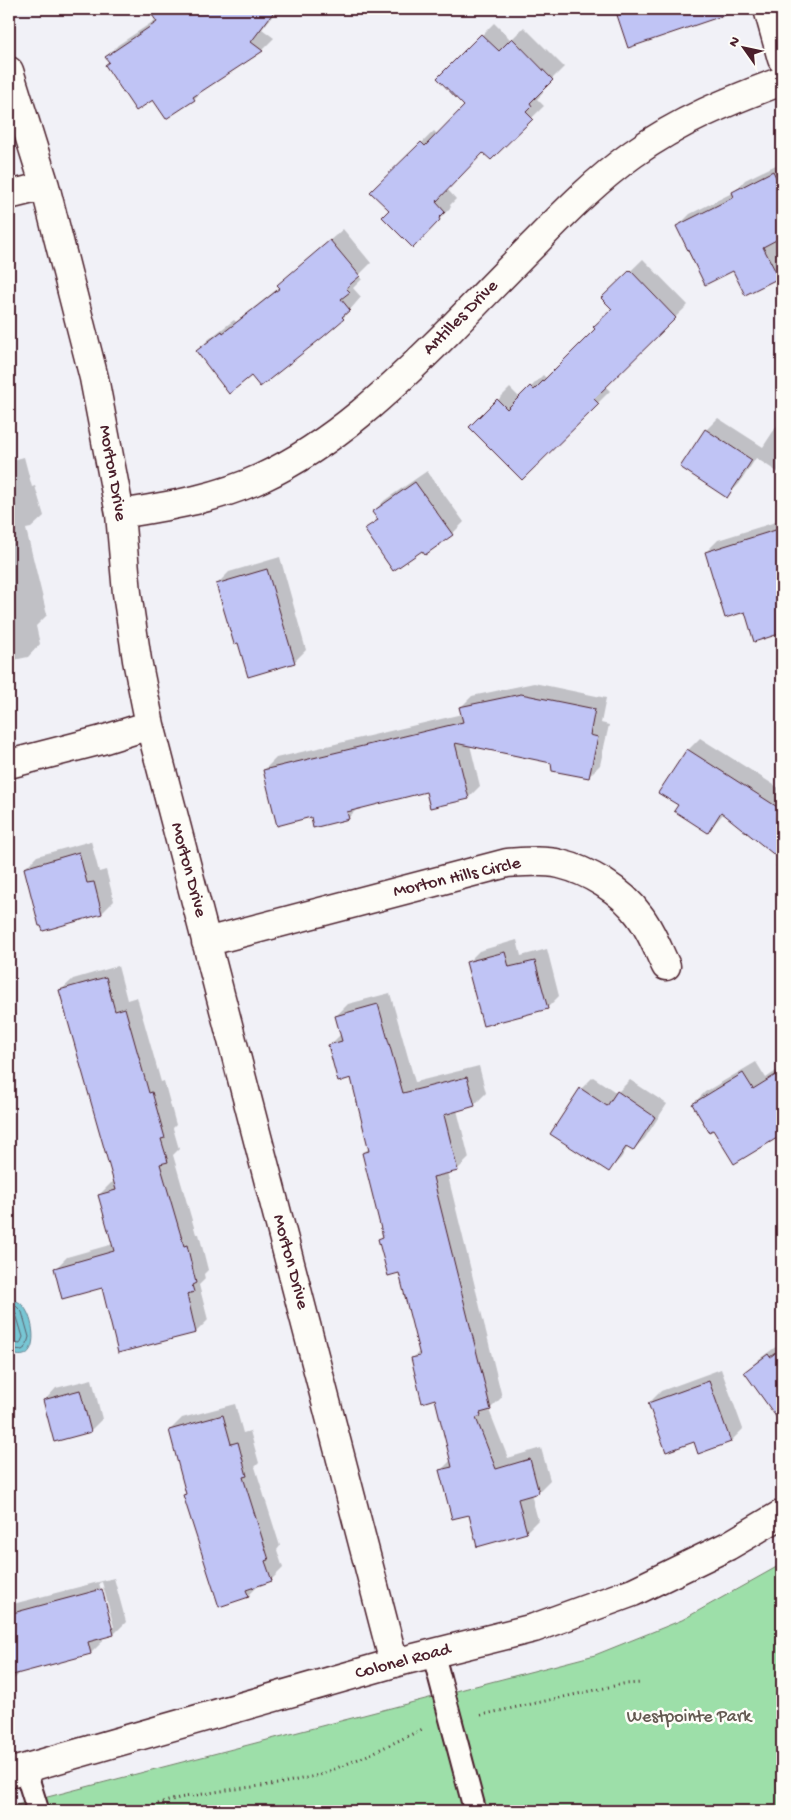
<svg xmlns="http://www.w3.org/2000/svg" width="791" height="1820" viewBox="0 0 791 1820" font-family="'Gochi Hand',sans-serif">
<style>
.green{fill:#9ddfa9;stroke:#747f6a}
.water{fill:#77c6d4;stroke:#658390}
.shadow{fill:#0003;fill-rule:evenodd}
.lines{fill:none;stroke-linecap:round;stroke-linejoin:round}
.shore{stroke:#5c626f;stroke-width:1}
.building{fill:#c0c4f5;stroke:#4a1f2b}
.service-casing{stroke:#4a1f2b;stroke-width:25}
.minor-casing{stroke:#4a1f2b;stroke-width:31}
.path{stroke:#4a1f2b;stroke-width:3;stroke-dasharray:1 4;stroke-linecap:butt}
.service{stroke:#fdfcf7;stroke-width:21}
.minor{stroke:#fdfcf7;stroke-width:28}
.labels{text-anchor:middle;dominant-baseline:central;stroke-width:5;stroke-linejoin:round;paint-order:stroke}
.street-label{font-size:18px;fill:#4a1f2b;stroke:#fdfcf7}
.park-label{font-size:18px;fill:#635951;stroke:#fdfcf7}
</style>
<rect width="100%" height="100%" fill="#f1f1f7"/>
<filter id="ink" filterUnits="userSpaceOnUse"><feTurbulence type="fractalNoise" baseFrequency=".02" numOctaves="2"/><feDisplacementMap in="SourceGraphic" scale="10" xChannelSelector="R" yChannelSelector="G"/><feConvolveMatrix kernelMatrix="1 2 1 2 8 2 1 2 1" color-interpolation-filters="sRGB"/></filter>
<g filter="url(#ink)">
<!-- green -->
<path class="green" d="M782,1564V1811H9V1807L595,1655L682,1620Z"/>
<!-- water -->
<path class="water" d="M9,1300C13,1300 16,1300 20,1303C36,1314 42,1370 9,1352Z"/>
<!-- shadow -->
<path class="shadow" d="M163,9H278L262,29L274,38L262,50L206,87L194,99H153L106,57L118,45L157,19L155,17Z
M616,9H692L693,12L629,46Z
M494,23L511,40L524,27L564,67L541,90L543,93L537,99L544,106L491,158L484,151L447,189L456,199L450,205L451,207L413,246L390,210L372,192L434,131L438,135L466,106L439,78Z
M782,162V236L777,239L782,250V273L778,277L734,269L678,226L690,214L734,192L745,180Z
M343,229L371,263L358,276L362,279L353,288L361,297L343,318L252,375L197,351L209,339L234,320L236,322L280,287L291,274Z
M643,259L688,305L605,386L610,391L522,479L471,427L510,388L520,398L543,375L547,379L597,329L613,309L603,298Z
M718,418L763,447L782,418V475L756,458L739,484L727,496L706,430Z
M24,457L32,487L35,486L44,516L31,528L26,529L47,615L36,626L40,644L28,657L9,661V461Z
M427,471L464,522L452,534L422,549L366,530L378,518L373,512L385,500Z
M782,520V632L755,640L746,610L706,552L718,540Z
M280,557L306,650L294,662L239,641L217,584L229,572Z
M534,683L606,698L601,723L609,725L600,765L588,777L553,762L470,745L480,786L468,798L427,790L358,808L348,818L312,816L264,770L276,758L462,714L461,707L472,696Z
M700,738L782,790V872L775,866L781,858L724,813L708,831L680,805L660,793L688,750Z
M91,841L99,872L106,870L114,901L102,913L25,868L37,856Z
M517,940L521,956L547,949L559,996L547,1008L467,963L479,951Z
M118,966L127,1000L137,997L161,1082L164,1081L176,1125L173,1128L179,1149L173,1155L196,1234H199L208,1270L204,1274L205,1279L199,1285L208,1320L196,1332L103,1286L55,1269L67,1257L113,1244L99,1195L111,1183L115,1182L61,990L73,979Z
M390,993L415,1082L479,1066L486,1093L474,1105L457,1110L469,1158L457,1170L447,1172L502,1397L489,1410L508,1458L541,1448L550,1480L538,1492L531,1494L538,1520L526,1532L470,1514L440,1471L451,1460L435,1398L412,1359L420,1351L400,1272L380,1239L384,1235L364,1153L370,1147L352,1077L329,1046L341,1034L336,1016L348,1004Z
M756,1062L766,1078L782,1067V1133L734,1162L714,1128L693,1104L705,1092Z
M593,1077L617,1093L630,1080L667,1104L645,1138L633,1150L628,1147L621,1158L609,1170L581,1089Z
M781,1343L782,1345V1410L776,1415L746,1372L758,1360Z
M721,1369L743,1429L731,1441L699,1453L695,1441L649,1403L661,1391Z
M92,1379L102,1419L90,1431L44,1401L56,1388Z
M235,1404L243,1433L250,1431L259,1463L255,1467L280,1546L277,1550L283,1568L271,1580L260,1584L248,1596L185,1495L187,1493L170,1430L182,1418Z
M114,1578L126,1622L114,1634L102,1637L103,1641L91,1653L22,1671L13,1680L9,1681V1605ZM102,1582L114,1627H111L99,1583Z"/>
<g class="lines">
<!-- shore -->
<path class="shore" d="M9,1305H15L22,1312L29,1337L26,1347L22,1350L9,1348
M9,1311L13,1312L16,1314L23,1337L20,1344L9,1342"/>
</g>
<!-- building -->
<path class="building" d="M148,9H276L251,42L263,51L193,97L195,100L166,119L153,100L136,111L105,65L109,62L105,57L157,22Z
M615,9H728V14L628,48Z
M481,34L499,51L512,38L553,80L530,103L532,106L526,112L533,119L491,160L483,153L436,202L445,212L439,218L440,220L413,248L382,217L389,210L370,192L421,142L425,146L464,106L437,78Z
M773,171L782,190V237L763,247L779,278L745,295L733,271L705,285L676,226L734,197L732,192Z
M330,240L360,276L346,288L350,292L341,299L350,310L342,317L344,319L323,337L260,387L251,376L229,394L196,351L222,331L223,333L280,288L277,285Z
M630,270L676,318L594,399L599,404L522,480L469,427L497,399L507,409L530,386L534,390L595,329L593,327L612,309L601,298Z
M705,429L752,460L727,498L680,467Z
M415,482L453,535L425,555L422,551L393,571L364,529L378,520L372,512Z
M782,528V633L754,642L745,612L725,618L705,552Z
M267,569L295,663L248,677L238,643L234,644L216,584Z
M521,694L595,709L590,735L598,737L589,778L552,771L551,763L455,743L469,799L430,808L426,792L347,812L349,819L313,828L311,817L277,826L263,770L463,722L459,707Z
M687,749L782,810V861L721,812L708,833L674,811L678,805L658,793Z
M79,852L87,883L94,882L102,914L43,931L41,926H39L24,868Z
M505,952L509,967L535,961L548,1009L483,1026L466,962Z
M106,977L115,1011L125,1008L149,1093L152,1092L165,1138L161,1139L168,1162L160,1164L184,1246L187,1245L196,1283L192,1285L194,1292L187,1294L196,1333L118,1353L102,1288L62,1299L54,1268L114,1251L98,1195L116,1190L59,990Z
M378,1004L403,1093L467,1077L475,1106L444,1115L458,1171L433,1177L491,1410L480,1413L481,1416L476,1418L496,1469L530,1459L539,1493L518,1499L527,1533L477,1547L469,1515L452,1519L439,1470L452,1467L435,1399L422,1403L411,1358L420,1356L399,1273L388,1276L378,1239L383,1237L362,1153L369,1151L351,1078L338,1082L328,1045L342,1041L335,1016Z
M782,1071V1135L734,1164L713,1130L709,1132L692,1104L743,1073L753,1089Z
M580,1088L607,1106L617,1091L655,1117L633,1151L626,1147L609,1172L550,1134Z
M782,1348V1425L744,1372L768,1354L770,1357Z
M709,1381L731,1442L698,1454L694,1442L666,1452L648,1403Z
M80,1390L91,1432L54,1442L43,1400Z
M223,1415L231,1444L238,1442L247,1476L243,1477L269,1560L265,1561L272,1581L246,1590L249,1597L219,1607L183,1495L186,1494L169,1430Z
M102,1589L114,1635L88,1642L91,1654L9,1676V1614Z"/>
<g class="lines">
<!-- service casing -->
<g class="service-casing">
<path id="service" d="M433,1653L475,1811
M25,1769L38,1811"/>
</g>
<!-- minor casing -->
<g class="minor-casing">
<path id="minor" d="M768,9L782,59
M9,71L45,186L94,378L120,514L127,593L137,660L150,725L394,1663
M9,195L45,186
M120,514C168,506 216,499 261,478C334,444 393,387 449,331C478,301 507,271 537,241C567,210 598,179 633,154C679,121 730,100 782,81
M9,764L102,740L150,725
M206,942L507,863C524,862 543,860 560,864C589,871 622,891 639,915C651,930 658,950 666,966
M9,1773L394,1663L534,1628L633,1592L728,1546L782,1514"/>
</g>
<!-- path -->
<path class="path" d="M481,1715L623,1684L642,1683
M134,1811L179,1798L227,1790L278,1784L320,1775L368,1755L423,1729"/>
<!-- service -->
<use href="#service" class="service"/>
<!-- minor -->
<use href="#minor" class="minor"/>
</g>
</g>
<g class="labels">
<!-- street labels -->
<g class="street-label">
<text transform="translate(461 318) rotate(-45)">Antilles Drive</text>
<text transform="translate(112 473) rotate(80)">Morton Drive</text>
<text transform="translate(188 870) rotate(75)">Morton Drive</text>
<text transform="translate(457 878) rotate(-13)">Morton Hills Circle</text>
<text transform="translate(290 1262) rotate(75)">Morton Drive</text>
<text transform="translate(403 1662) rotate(-15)">Colonel Road</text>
</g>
<!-- park labels -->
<g class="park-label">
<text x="689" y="1717">Westpointe Park</text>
</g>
</g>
<!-- margin -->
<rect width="791" height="1820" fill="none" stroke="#fdfcf7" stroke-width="30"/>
<rect x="15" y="15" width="761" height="1790" fill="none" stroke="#4a1f2b" stroke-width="2" filter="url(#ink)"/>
<!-- north arrow -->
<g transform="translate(744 48) rotate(303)" stroke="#fdfcf7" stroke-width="4" paint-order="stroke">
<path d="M0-4L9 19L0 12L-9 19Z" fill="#4a1f2b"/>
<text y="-8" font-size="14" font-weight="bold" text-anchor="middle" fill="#4a1f2b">N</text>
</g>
</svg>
